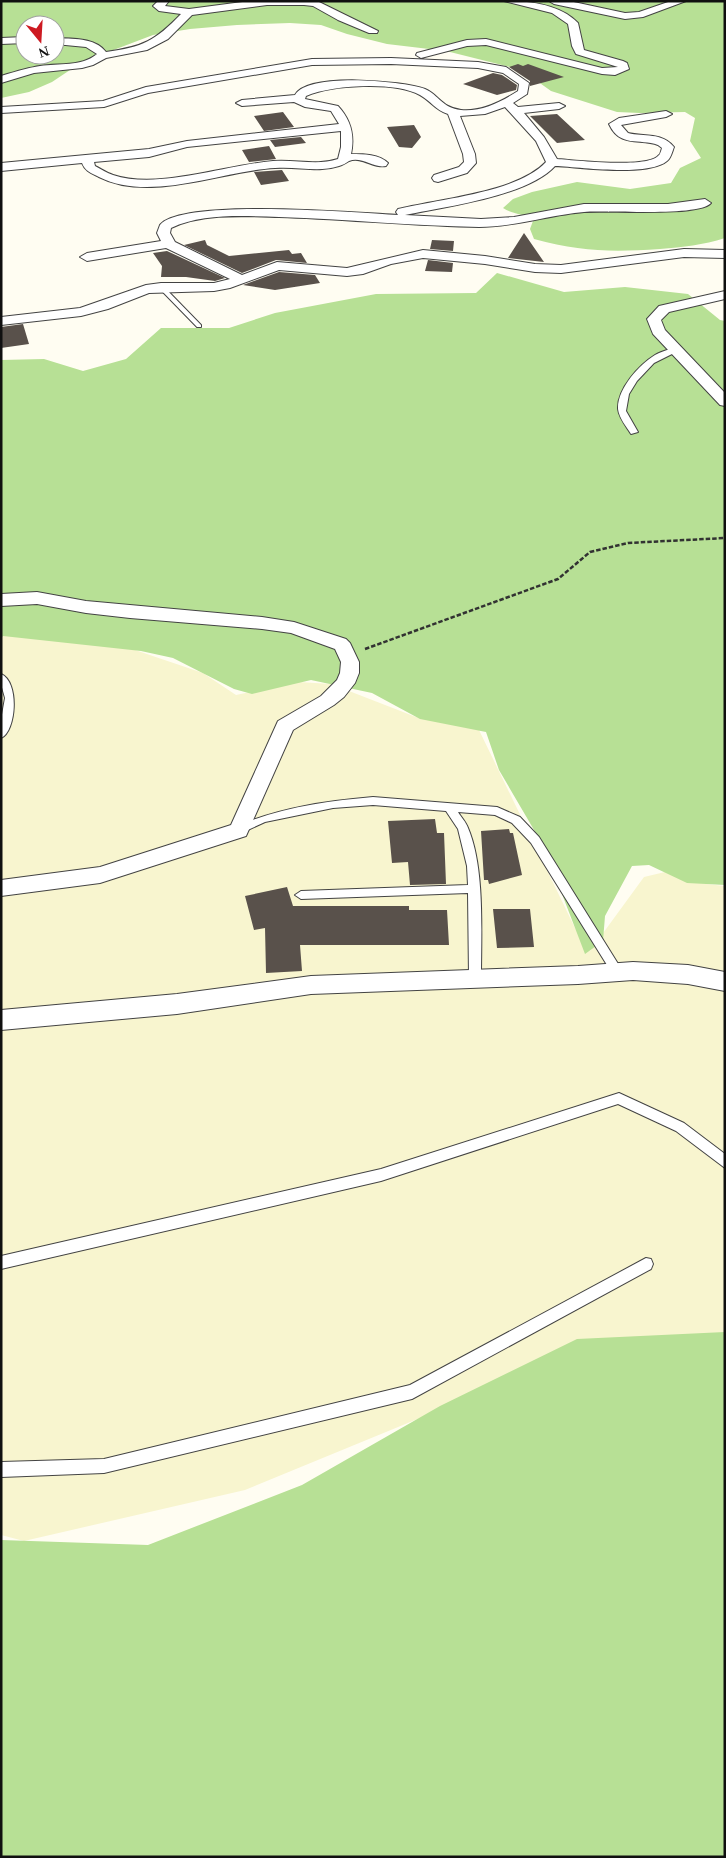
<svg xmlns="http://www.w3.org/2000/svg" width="726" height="1858" viewBox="0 0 726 1858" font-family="Georgia,serif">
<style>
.farmland{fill:#f8f5cf}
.forest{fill:#b7e095;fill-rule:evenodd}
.building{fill:#59514b}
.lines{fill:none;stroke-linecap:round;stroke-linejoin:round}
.service-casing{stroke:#434343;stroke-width:2}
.minor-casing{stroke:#434343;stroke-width:2}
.path{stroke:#323232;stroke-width:2.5;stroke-dasharray:4.5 2;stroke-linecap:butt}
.service{fill:#fff;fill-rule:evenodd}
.minor{fill:#fff;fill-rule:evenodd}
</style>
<rect width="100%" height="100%" fill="#fffdf2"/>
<!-- farmland -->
<path class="farmland" d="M73,629L203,673L236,695L299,682L331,684L416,717L479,730L575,928L590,951L644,877L665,872L706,884L725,886V1335L556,1362L245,1490L24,1541L1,1535V639L2,636Z"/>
<!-- forest -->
<path class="forest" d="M1,1H725V238C703,245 683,247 660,249C613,252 581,252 534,239L530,229L533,221C525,213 513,215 503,208L513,199L532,192L577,182L630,189L671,183L680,168L701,158L690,141L695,118L685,112L640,113L617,112L551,91L537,81L510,67L446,51L387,44L347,34L321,25L290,23L237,25L190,29L153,35L82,62L52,82L29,92L1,98ZM25,25H55V55H25Z
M497,273L564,292L625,287L688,294L720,320L725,321V885L687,883L649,865L632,866L605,916L603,941L585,954L544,847L499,770L486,732L420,719L372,693L311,680L252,694L234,689L173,658L141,651L3,636L1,638V360L44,359L83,371L126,359L161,328H229L275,313L376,294L476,293Z
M725,1332V1857H1V1540L148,1545L302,1485L440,1406L577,1339Z"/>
<!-- building -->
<path class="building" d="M518,64L523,66L528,64L564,77L530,86V81L509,67Z
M493,73L502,75L517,85L516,90L497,95L463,84Z
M283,112L294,127L264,131L254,116Z
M557,114L585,140L557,143L530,116Z
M414,125L421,137L412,148L399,147L387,127Z
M301,137L306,143L275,147L270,140Z
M269,146L276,159L249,162L242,150Z
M282,170L289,181L261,185L254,172Z
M524,233L544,262L508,258Z
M205,240L207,245L229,256L289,250L292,254L301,253L307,263L276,260L242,273L184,245Z
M432,240L454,241L453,251L430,249Z
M167,251L225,278L215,281L186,277H161L162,266L153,253Z
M428,260L453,263L452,272L425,271Z
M279,272L315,275L320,283L275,290L243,285Z
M23,324L29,344L1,348V327Z
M435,819L437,833H444L446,884L410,885L408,862L392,863L388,821Z
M509,829L510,833H513L522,875L489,884L488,880H484L481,831Z
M287,887L293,906H409V910H447L449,945H300L302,971L266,973L265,928L254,930L245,896Z
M493,909H530L534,947L497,948Z"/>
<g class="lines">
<!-- service casing -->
<g class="service-casing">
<path id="service" d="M159,286H163L201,325V327H197L159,288Z
M673,348L680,350L654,363L637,381L629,394L626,411L638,432L631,434C626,426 619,418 618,409C617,389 639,365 655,355C660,352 667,350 673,348Z
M1,674C20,682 16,732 1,738V720L5,698L1,684Z
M373,797L497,807L520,817L539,837L620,967L622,970L620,973H612L531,843L512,823L495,815L458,812C461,817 466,822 468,828C485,868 481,933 481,977L479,980H471L469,977L468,893L301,899L295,895L301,891L468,885L467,866L458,829L446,811L373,805L333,808L265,822L239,834L234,830L235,827C278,808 326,801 373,797Z
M619,1093L684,1123L725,1154V1168L676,1131L618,1104L381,1181L1,1269V1256L381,1169Z
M646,1258L651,1259L653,1264L651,1269L412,1399L104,1473L1,1477V1462L104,1459L410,1385Z"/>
</g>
<!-- minor casing -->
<g class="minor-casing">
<path id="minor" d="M158,1H169L165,6L189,9L250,1H317L378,31L377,33H369L338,20L313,6L304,5H267L192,15L168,39L147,50L106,58L93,65L82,68L34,73L1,83V76C14,72 27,68 40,66C59,63 81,67 97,54L86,47L55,44V38C71,39 95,37 106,52C143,47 155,41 181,14L159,11L153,6Z
M504,1C529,1 560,4 578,23L584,50L623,61L627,63L629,69L615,75L602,74L486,45L467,46L421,58L416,55L417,53L467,40L486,39L602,68L618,67L576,54L572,46L568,24L552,13Z
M549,1H569L625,13L639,12L671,1H686L643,17L625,19L554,4Z
M25,37V43L1,44V38Z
M391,58L478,62L506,67L529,83L527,94L513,103L518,107L559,103L565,106L559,109L524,113L544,137L557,159C574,160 649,169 659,155C660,155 662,148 662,148L658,145C639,138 620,148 609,124L619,118L666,111L672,114L666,117L621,125L628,133C644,137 662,132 674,147C672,152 671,158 667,161C648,177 580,167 555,166C528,196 445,207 405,215L481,219L514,217L584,204H668L705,199L711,203C699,217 606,210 584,212C549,215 515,227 479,227C413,226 346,219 279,217C244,216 203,213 171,228L170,233L175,242L242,275L277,262L347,268L423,250L485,256L535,264L561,265L684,249L725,250V258L684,257L561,273L535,272L485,264L423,258L391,264L363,274L347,276L279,270L230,288L214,291L149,293L108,309L81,316L1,325V317L80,308L146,285L161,283H214L230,279L166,248L87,261L80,257L87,253L161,241L157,233L160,225C182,198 359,213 398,215L396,212L398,209C438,199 517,193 546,162L536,141L505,107L485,114L460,116L475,154L476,163L467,173L438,182L434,181L432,178L434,175L459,167L464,162L463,154L448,114C435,110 431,101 420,95C394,81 332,85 306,96L305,99L338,106C351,120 355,135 351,154C364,154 379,154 388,163L386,166C374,169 362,156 349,161C346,163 343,165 339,166C318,173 297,166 275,168C221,171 150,203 99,177C91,173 85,171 82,163L1,171V163L149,149L187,141L339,124L331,111L305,107L294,102L242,106L236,103L242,100L295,95C308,72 403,81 425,89C439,95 442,108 461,110C481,112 501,102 518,91L519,84L503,73L478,68L391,64L312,65L148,93L104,107L1,113V107L103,101L146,87L312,59ZM341,131V147L338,159C317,166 295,159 273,161C226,165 158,190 113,175C107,173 101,169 95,166L94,162L149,157L187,147Z
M725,291V299L669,312L661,320L665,330L725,393V406L720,405L653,334L647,319L659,306Z
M37,592L86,601L262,617L294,622L346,639L350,643L359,662V673L355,683L344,697L334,705L293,730L246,836L100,883L1,896V880L100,867L231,825L278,721L321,696L337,680L340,673L341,662L335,649L291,633L262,629L130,618L86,613L37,604L1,606V594Z
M633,962L688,965L725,972V991L688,984L633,980L578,984L311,994L177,1014L1,1030V1010L177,994L311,976L578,966Z"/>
</g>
<!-- path -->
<path class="path" d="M365,649L558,579L590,552L628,543L725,538"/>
<!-- service -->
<use href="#service" class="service"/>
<!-- minor -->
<use href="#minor" class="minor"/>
</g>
<!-- border -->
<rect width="726" height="1858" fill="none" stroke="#101010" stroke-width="5"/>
<!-- north arrow -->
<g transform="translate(40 40) rotate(162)"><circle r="24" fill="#ffffff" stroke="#9f9f9f"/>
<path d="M0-4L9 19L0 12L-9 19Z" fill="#cd1a22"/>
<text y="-8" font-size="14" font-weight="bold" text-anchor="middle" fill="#101010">N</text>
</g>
</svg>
